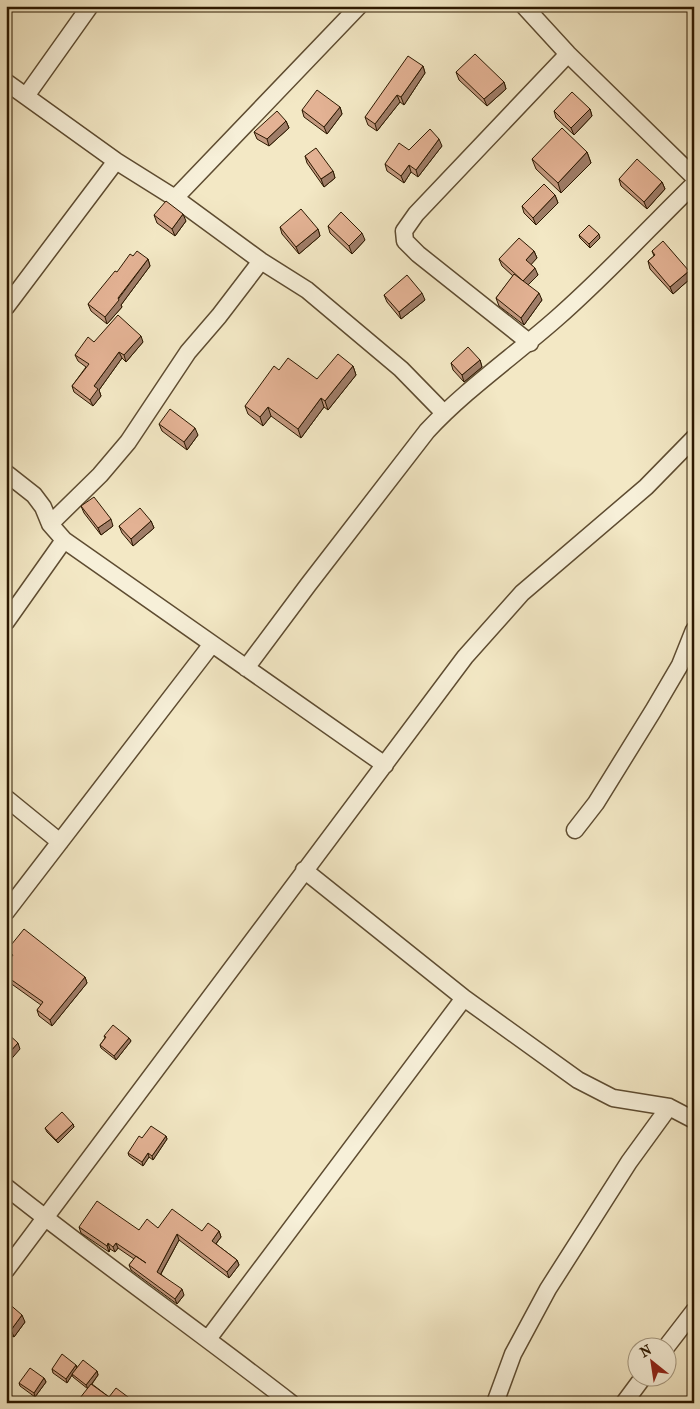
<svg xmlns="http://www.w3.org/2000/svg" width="700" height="1409" viewBox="0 0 700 1409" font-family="'IM FELL French Canon',serif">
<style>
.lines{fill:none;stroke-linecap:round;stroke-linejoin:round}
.minor-casing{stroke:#5e4c31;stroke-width:19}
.minor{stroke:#f7f0d9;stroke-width:16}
.wall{fill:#c3997f;stroke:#2c1800}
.shaded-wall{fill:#9f7d68;stroke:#2c1800}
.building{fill:#e3b294;stroke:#2c1800}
</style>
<rect width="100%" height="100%" fill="#f3e8c5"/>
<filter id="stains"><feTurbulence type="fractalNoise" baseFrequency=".004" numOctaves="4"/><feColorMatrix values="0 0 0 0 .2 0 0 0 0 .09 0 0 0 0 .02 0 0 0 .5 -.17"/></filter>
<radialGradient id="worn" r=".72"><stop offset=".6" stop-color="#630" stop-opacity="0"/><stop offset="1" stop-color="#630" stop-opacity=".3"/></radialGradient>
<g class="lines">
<!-- minor casing -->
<g class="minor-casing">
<path id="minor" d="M524,6L568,54L694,177
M6,82L116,161L175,198L261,261L307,290L401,369L444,413
M26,96L90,6
M175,198L359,6
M6,307L116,161
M530,343L418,254L405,241L404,231L416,214L568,54
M6,473L34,495L43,507L50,524L64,540L385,765
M50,524L100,475L128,442L188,352L219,316L261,261
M6,622L64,540
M246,668L308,585L427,431C466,389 514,356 557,318C605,276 648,229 694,184
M6,798L60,842
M575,830L596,803L653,711L680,665L694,630
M304,870L464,998L578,1080L613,1098L669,1107L694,1120
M6,912L212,644
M6,1187C99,1261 197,1330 291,1403
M6,1270L465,657L522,593L646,487L694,438
M208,1339L464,998
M667,1346L694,1311
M495,1403L513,1354L548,1289L629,1162L669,1107
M624,1403L644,1376"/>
</g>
<!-- minor -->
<use href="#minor" class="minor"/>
</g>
<!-- wall -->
<path class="wall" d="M423,66L425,73L404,105L400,102L377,131L368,125L365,117Z
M456,72L504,82L506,89L487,106L459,80Z
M340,107L342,114L327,134L304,117L302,110Z
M590,109L592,116L574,135L556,118L554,111Z
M286,121L289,128L269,146L257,139L254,132Z
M442,146L418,177L411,172L404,183L387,171L385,164L409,150Z
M587,152L591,163L561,193L536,169L532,159Z
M305,156L333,171L335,178L324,187L307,163Z
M619,179L662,182L665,189L647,209L621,186Z
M555,195L558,203L536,225L524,213L522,206Z
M154,215L186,221L175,236L157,223Z
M328,226L365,240L352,254L330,233Z
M280,227L318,229L320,236L299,254L282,234Z
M579,235L600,238L590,248L580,238Z
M534,251L537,258L531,264L538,275L528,285L542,300L524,325L499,306L496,298L513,276L502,266L499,259Z
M652,251L689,271L691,278L673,294L650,269L648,261L654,256Z
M133,256L148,259L150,266L121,305L122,307L107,324L91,311L88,304Z
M384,295L425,300L401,319L387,302Z
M94,342H143L126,362L122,358L99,390L101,396L93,406L74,392L72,386L86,367L78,361L75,355Z
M480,360L482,367L464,382L453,370L451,363Z
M353,366L356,375L328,410L324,407L301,438L271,416L263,426L248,414L245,406L279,370L317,379Z
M159,424L198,435L187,450L162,431Z
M81,506L113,526L101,535L84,513Z
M151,521L154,528L133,546L122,533L119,526Z
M7,950L85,977L87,983L52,1026L39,1016L37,1010L41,1005L6,980V964L11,958L9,956Z
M104,1036L129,1038L131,1041L116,1060L101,1048L100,1045L105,1038Z
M73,1124L74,1127L58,1143L47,1132L45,1128Z
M166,1136L167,1139L153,1160L149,1157L143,1166L129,1156L128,1153L142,1138Z
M79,1227L139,1230L158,1228L202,1231H219L221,1237L216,1244L237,1260L239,1265L229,1278L179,1240L161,1274L184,1295L177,1304L131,1270L129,1265L134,1259L118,1248L115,1252L110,1249L109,1252L81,1233Z
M6,1303L25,1322L14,1337L8,1334L6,1336Z
M76,1365L77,1367L97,1371L98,1375L92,1384L109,1397L136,1403H76L88,1389L73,1377L72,1375L67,1383L53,1373L52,1369Z
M44,1378L46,1382L35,1397L20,1386L19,1383Z"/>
<!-- shaded-wall -->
<path class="shaded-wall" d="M423,66L425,73L404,105L401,97Z
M504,82L506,89L487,106L484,99Z
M397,95L400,102L377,131L375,124Z
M340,107L342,114L327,134L324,127Z
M590,109L592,116L574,135L571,128Z
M286,121L289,128L269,146L267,139Z
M439,139L442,146L418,177L416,170Z
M587,152L591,163L561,193L558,183Z
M409,165L411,172L404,183L401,176Z
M333,171L335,178L324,187L321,179Z
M662,182L665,189L647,209L644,202Z
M555,195L558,203L536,225L533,218Z
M183,214L186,221L175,236L172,229Z
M318,229L320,236L299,254L296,247Z
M362,233L365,240L352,254L349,246Z
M599,234L600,238L590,248L589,244Z
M534,251L537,258L529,267L526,260Z
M148,259L150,266L121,305L122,307L107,324L105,317Z
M535,268L538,275L525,288L523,281Z
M689,271L691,278L673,294L670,287Z
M422,293L425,300L401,319L399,312Z
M539,293L542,300L524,325L521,318Z
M141,336L143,342L126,362L124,355Z
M119,352L122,358L99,390L101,396L93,406L90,400L94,386Z
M480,360L482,367L464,382L462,375Z
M353,366L356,375L328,410L325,401Z
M321,398L324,407L301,438L298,429Z
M268,407L271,416L263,426L260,417Z
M195,428L198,435L187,450L184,442Z
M111,519L113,526L101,535L98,528Z
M151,521L154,528L133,546L131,539Z
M85,977L87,983L52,1026L50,1020Z
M129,1038L131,1041L116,1060L114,1056Z
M18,1043L20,1049L7,1064L6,1056Z
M73,1124L74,1127L58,1143L56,1140Z
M166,1136L167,1139L153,1160L152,1156Z
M148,1153L149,1157L143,1166L142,1162Z
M219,1231L221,1237L214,1246L212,1241Z
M177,1234L179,1240L159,1277L157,1272Z
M108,1243L110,1249L109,1252L107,1246Z
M116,1243L118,1248L115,1252L113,1247Z
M237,1260L239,1265L229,1278L227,1272Z
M182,1289L184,1295L177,1304L175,1299Z
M22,1315L25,1322L14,1337L11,1330Z
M76,1365L77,1369L72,1374V1375L67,1383L66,1379Z
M97,1371L98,1375L88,1389L86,1385Z
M44,1378L46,1382L35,1397L34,1393Z"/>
<!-- building -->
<path class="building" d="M475,54L504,82L484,99L456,72Z
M408,56L423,66L401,97L397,95L375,124L365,117Z
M317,90L340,107L324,127L302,110Z
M572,92L590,109L571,128L554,111Z
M277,111L286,121L267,139L254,132Z
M562,128L587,152L558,183L532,159Z
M430,129L439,139L416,170L409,165L401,176L385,164L399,143L409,150Z
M316,148L333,171L321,179L305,156Z
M637,159L662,182L644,202L619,179Z
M544,184L555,195L533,218L522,206Z
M166,201L183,214L172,229L154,215Z
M301,209L318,229L296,247L280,227Z
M341,212L362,233L349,246L328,226Z
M589,225L599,234L589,244L579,235Z
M519,238L534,251L526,260L535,268L523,281L499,259Z
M663,241L689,271L670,287L648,261L655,255L652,251Z
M137,251L148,259L118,298L119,300L105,317L88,304L115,271L117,272L130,254L133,256Z
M514,274L539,293L521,318L496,298Z
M407,275L422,293L399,312L384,295Z
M118,315L141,336L124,355L119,352L94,386L98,389L90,400L72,386L89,364L75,355L88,337L94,342Z
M468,347L480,360L462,375L451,363Z
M338,354L353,366L325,401L321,398L298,429L268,407L260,417L245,406L274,366L279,370L288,358L317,379Z
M170,409L195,428L184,442L159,424Z
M94,497L111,519L98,528L81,506Z
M140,508L151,521L131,539L119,526Z
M24,929L85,977L50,1020L37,1010L43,1002L6,976V964L13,955L7,950Z
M113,1025L129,1038L114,1056L100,1045L106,1037L104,1036Z
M6,1032L18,1043L6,1056Z
M62,1112L73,1124L56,1140L45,1128Z
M151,1126L166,1136L152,1156L148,1153L142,1162L128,1153L139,1136L142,1138Z
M97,1201L139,1230L147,1219L158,1228L172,1209L202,1231L208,1223L219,1231L212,1241L237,1260L227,1272L177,1234L157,1272L182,1289L175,1299L129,1265L136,1256L146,1263L116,1243L113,1247L108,1243L107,1246L79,1227Z
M7,1302L22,1315L11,1330L6,1327V1303Z
M62,1354L76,1365L66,1379L52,1369Z
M83,1360L97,1371L86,1385L72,1374Z
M30,1368L44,1378L34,1393L19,1383Z
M91,1384L109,1397L116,1388L136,1403H76Z"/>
<!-- margin -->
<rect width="700" height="1409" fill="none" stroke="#f3e8c5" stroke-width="25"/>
<rect x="8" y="8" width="685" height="1394" fill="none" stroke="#2c1800" stroke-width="2.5"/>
<rect x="12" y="12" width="675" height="1384" fill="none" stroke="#2c1800"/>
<!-- north arrow -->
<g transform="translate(652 1362) rotate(330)"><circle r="24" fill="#f7f0d9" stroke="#a69a82"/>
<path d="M0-4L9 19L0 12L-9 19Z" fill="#8f2418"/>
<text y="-8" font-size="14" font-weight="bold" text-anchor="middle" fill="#2c1800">N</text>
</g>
<rect width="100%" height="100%" filter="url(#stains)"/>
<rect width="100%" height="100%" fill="url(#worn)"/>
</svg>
